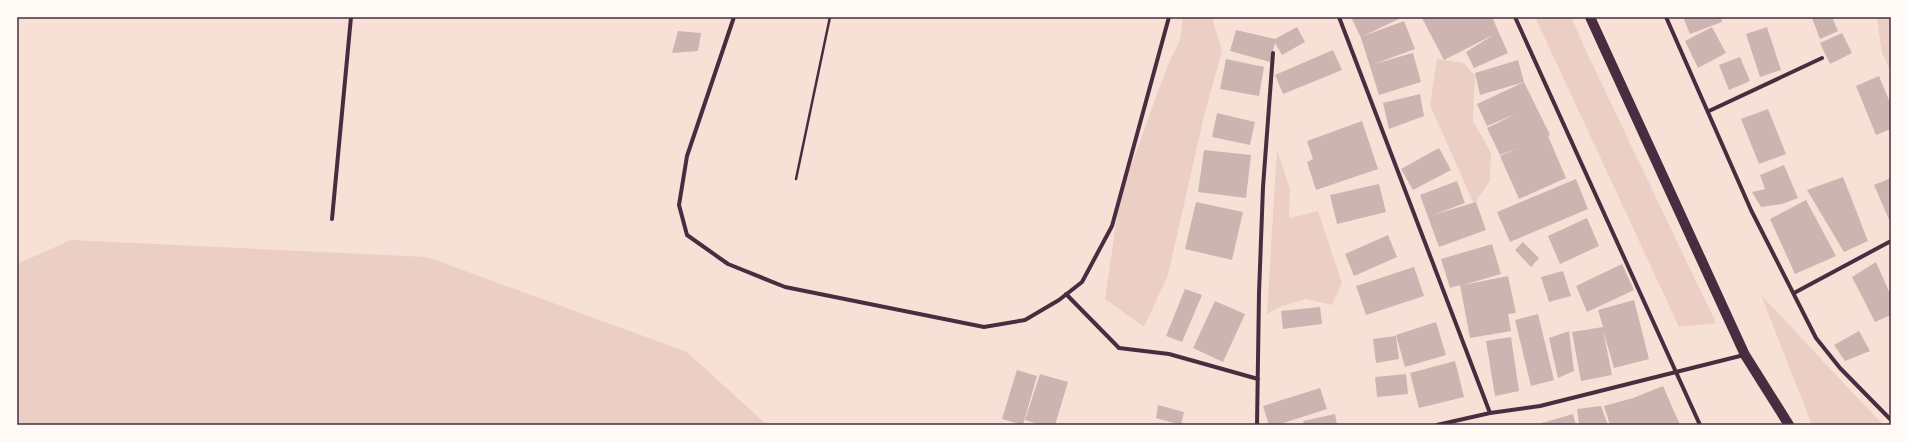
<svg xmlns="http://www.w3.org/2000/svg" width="1908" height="442" viewBox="0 0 1908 442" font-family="'Zilla Slab',serif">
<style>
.green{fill:#ebcfc5}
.building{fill:#ccb4b1}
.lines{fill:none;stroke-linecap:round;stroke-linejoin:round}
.path{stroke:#4a2c40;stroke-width:2.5}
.minor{stroke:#4a2c40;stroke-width:4}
.primary{stroke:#4a2c40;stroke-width:10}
.neatline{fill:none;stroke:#4a2c40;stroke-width:1.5}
</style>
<rect width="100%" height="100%" fill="#f7e1d7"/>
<!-- green -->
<path class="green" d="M1183,17H1215L1213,21L1222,51L1204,116L1168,275L1144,327L1105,299L1120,196L1167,67L1180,40Z
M1535,17H1571L1587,53L1716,323L1679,327Z
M1872,17H1891V72L1882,53L1877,19Z
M1437,59L1464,63L1475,76L1473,121L1491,153L1490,181L1474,204L1430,105Z
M1277,149L1290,189L1289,218L1318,211L1342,283L1332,305L1306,299L1279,307L1267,314Z
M71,240L427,257L687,352L767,425H17V264Z
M1761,295C1803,338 1842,383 1884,425H1812Z"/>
<!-- building -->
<path class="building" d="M1351,17H1403L1363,36L1404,21L1415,49L1374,64L1413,53L1421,82L1379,95L1361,38Z
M1424,17H1492L1508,53L1474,68L1466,52L1495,34L1444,60L1422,18Z
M1683,17H1721L1722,22L1690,34Z
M1815,17H1832L1838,31L1820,39L1812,18Z
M1297,27L1305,42L1282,55L1275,43L1270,62L1230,51L1236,30L1275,39Z
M1712,27L1726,53L1698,68L1685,41Z
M1767,27L1781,70L1760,77L1746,34Z
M678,31L701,33L698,51L672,53Z
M1842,33L1852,53L1830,64L1820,43Z
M1333,50L1342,70L1283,94L1275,75Z
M1740,57L1750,81L1729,90L1719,65Z
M1226,59L1264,67L1259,96L1220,89Z
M1518,60L1524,82L1480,95L1475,73Z
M1879,76L1891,105V129L1876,135L1856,86Z
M1524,82L1550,135L1548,136L1566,178L1519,199L1500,156L1520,147L1500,155L1487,128L1518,113L1487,126L1477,104Z
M1420,94L1424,116L1389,129L1383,103Z
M1768,109L1786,154L1759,164L1741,119Z
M1217,113L1255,122L1250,145L1212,137Z
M1362,121L1378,169L1316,190L1307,162L1313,159L1307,141Z
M1439,148L1451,170L1413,190L1401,169Z
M1204,150L1251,155L1246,198L1198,192Z
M1784,165L1798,198L1782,204L1761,207L1752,192L1765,189L1760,175Z
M1843,177L1868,241L1844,252L1807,190Z
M1891,178V224L1874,185Z
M1576,179L1588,209L1510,242L1497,212Z
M1457,181L1465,203L1433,215L1476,202L1486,230L1439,247L1420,195Z
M1379,184L1386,212L1337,224L1330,195Z
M1806,200L1836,256L1795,274L1770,219Z
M1196,202L1243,212L1232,260L1185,249Z
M1587,218L1599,246L1560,264L1548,236Z
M1388,235L1397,257L1354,276L1345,254Z
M1523,242L1539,258L1531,267L1515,250Z
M1492,244L1501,274L1463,285L1508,276L1516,313L1508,314L1511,331L1470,338L1460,285L1450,288L1441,259Z
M1876,262L1891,296V315L1875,322L1852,277Z
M1622,264L1634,290L1587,312L1576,286Z
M1414,267L1424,296L1366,315L1356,286Z
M1563,271L1571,296L1549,302L1541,277Z
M1185,289L1202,295L1182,342L1166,336Z
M1634,300L1649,359L1614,368L1603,330L1612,375L1581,381L1572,332L1603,327L1598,310Z
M1215,301L1245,314L1223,362L1193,348Z
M1320,307L1322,324L1283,329L1281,311Z
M1538,314L1554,380L1531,386L1515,320Z
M1436,322L1446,355L1405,367L1396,335Z
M1569,331L1574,371L1558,378L1549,338Z
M1859,331L1870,351L1845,361L1834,345Z
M1396,336L1399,359L1376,363L1373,339Z
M1511,337L1519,391L1495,396L1486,341Z
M1455,361L1464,397L1419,408L1410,373Z
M1017,370L1037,376L1023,425L1002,419Z
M1040,374L1068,382L1055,425H1041L1025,420Z
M1406,374L1408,394L1377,397L1375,377Z
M1663,386L1680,425H1610L1604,406L1633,398Z
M1320,388L1327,409L1277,425H1269L1263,406Z
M1158,405L1184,412L1181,425L1156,418Z
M1601,406L1608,425H1579L1577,409Z
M1335,414L1337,425H1304L1303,421Z
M1573,414L1576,425H1542V423Z"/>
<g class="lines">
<!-- path -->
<path class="path" d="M796,179L830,17"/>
<!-- minor -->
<path class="minor" d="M734,17L687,156L679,205L687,235L728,264L785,287L984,327L1025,320L1059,300L1082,282L1112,226L1169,17
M1339,17L1490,413
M1515,17L1700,425
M1666,17L1751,210L1816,338L1840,368L1891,420
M1709,111L1822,58
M332,219L351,17
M1794,293L1891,241
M1066,294L1119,348L1169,354L1258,379
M1257,425L1259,293L1263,187L1273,53
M1437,425L1490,413L1540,406L1744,355"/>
<!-- primary -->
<path class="primary" d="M1590,17L1745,355L1789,425"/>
</g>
<!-- border -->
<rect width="1908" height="442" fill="none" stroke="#fffaf5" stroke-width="36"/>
<rect x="18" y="18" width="1872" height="406" class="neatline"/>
</svg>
